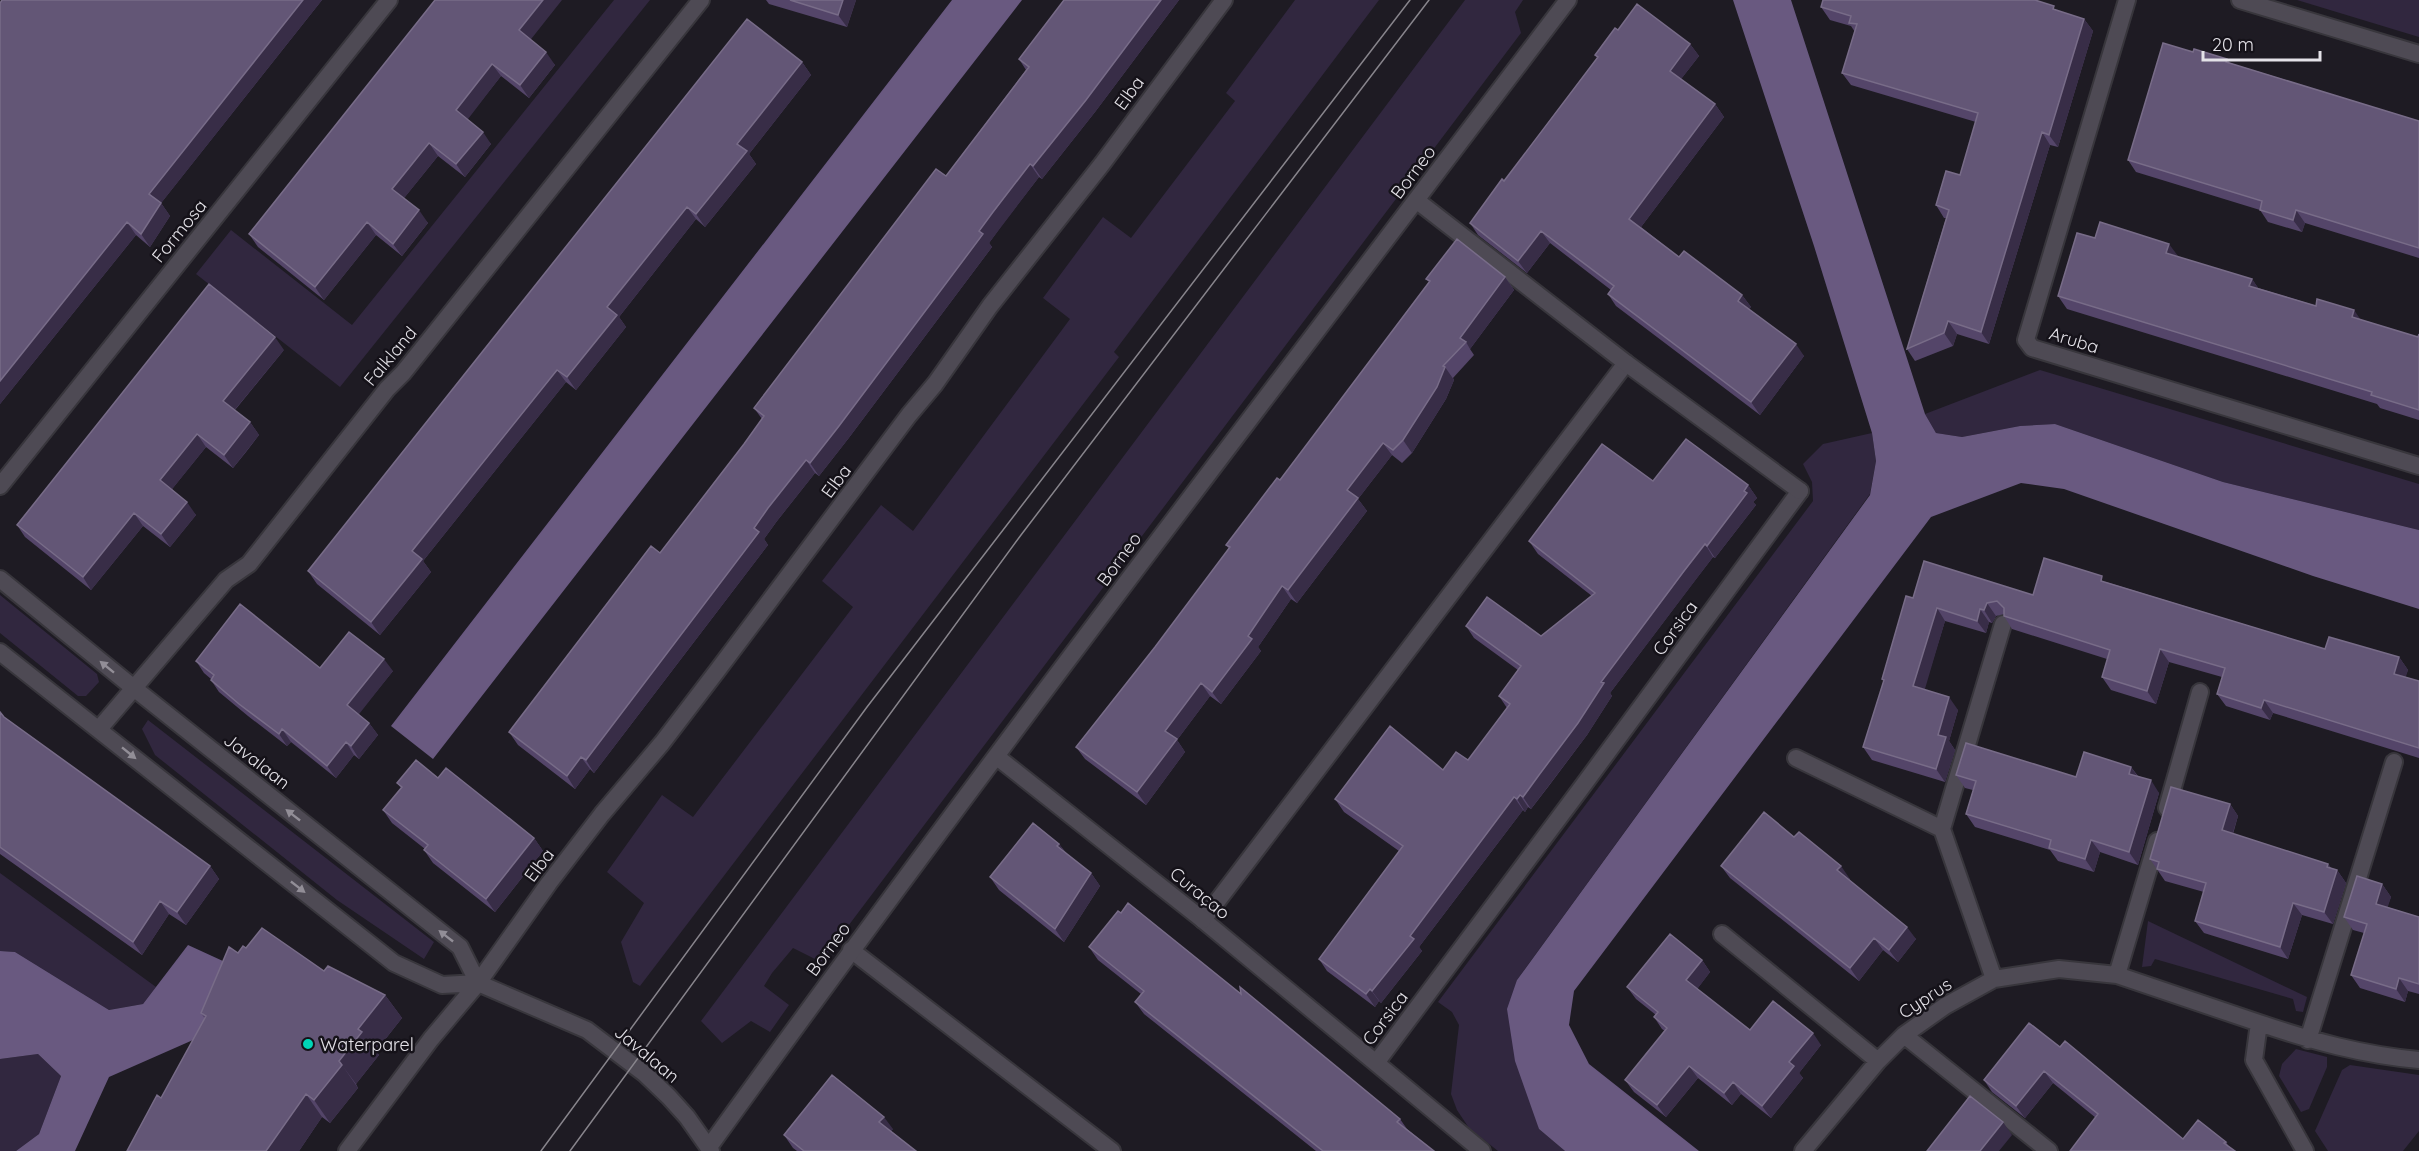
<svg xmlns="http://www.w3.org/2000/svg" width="2419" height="1151" viewBox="0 0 2419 1151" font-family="Quicksand,sans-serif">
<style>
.green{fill:#31273f}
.water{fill:#695980}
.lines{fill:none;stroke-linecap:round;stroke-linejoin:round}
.service-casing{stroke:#38363c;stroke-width:20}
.pedestrian-casing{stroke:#38363c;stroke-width:20}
.minor-casing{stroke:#38363c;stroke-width:20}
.service{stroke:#4e4a54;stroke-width:16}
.pedestrian{stroke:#4e4a54;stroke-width:16}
.minor{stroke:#4e4a54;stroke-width:16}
.tram{stroke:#88858c;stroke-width:1.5}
.wall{fill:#544569}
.shaded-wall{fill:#382d47}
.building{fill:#635676;stroke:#786c88;stroke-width:1.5}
.oneway{fill:#928e97}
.poi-dot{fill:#00d5b7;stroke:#151219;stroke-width:2}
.labels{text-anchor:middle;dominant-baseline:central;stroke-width:5;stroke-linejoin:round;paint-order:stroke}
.street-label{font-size:18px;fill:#e4e2e8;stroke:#151219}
.poi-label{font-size:18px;fill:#e4e2e8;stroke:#151219;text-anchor:start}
</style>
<rect width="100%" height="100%" fill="#1e1b23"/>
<!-- green -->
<path class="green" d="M614,0H650L340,387L196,274L231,230L352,325Z
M1295,0H1379L1114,352L1119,357L640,986L633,982L621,942L644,903L607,872L662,795L693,817L853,607L822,581L881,505L913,531L1070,319L1043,298L1103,217L1131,238L1235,101L1226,93Z
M1465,0H1523L1515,12L1521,33L821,962L793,948L772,973L764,986L789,1005L770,1032L751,1021L722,1043L701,1021Z
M2297,0H2419V37Z
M2040,370L2419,484V530L2223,482L2055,424L2020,426L1962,437L1936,433L1925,414Z
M1872,433L1876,461L1870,494L1517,980L1539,1129L1565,1151H1498L1469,1128L1457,1110L1451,1094L1459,1025L1452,1012L1438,1002L1813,501L1812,482L1803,464L1823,444Z
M0,595L97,674L99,682L86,696H78L0,633Z
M148,720L434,942L424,959L337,900L155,755L142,729Z
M0,873L156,987L143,1004L109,1010L15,952L0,951Z
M2148,921L2307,997L2303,1012L2296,1011L2293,999L2155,959L2151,966L2142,967Z
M2296,1049L2327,1057V1067L2309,1109L2301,1112L2279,1076L2282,1064Z
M38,1054L61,1076L39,1134L16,1151H0V1059Z
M2350,1065L2419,1075V1131L2403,1151H2328L2315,1131L2342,1070Z"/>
<!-- water -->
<path class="water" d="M952,0H1022L433,759L391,726Z
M1733,0H1791L1925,414L1936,433L1962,437L2020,426L2055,424L2223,482L2419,530V609L2313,576L2064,489L2021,483L1931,517L1574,991L1569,1025L1589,1064L1699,1151H1565L1539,1129L1515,1061L1507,1009L1517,980L1870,495L1876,461L1872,433L1814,246Z
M188,945L236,967L193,1040L109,1077L75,1151H16L39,1134L61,1076L38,1054L0,1059V951L15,952L109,1010L143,1004Z"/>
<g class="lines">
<!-- service casing -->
<g class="service-casing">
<path id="service" d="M1203,920L1626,363
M851,950L1112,1151"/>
</g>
<!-- pedestrian casing -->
<g class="pedestrian-casing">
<path id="pedestrian" d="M1203,920L1376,1063
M1482,1151L1376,1063L1582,787L1800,491"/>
</g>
<!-- minor casing -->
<g class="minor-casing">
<path id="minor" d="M2127,0L2026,340L2032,348L2419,466
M2240,0L2419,54
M1416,200L1626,363L1800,491
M0,486L389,0
M0,579L135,689L460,947L478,983
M0,652L394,963L442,985L478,983L587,1030L645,1074L669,1097L687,1117L711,1151
M99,729L226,580L249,564L387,389L403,373L701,0
M997,757L1203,920
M1796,758L1942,829
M2167,808L2200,692
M1722,934L1878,1061
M2117,975L2157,841
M1994,979L1942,829L2003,624
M2259,1023C2312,1041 2363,1055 2419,1060
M1904,1035L2049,1151
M2308,1040L2394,762
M709,1147C988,760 1279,381 1568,0
M347,1151L431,1039L478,983L549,883L602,814L662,743L717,671L909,415L935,384L990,306L1102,164L1224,0
M1803,1151L1878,1061L1904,1035L1945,1006L1994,979L2059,969L2117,975L2259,1023L2254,1060L2305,1151"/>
</g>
<!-- service -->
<use href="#service" class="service"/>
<!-- pedestrian -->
<use href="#pedestrian" class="pedestrian"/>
<!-- minor -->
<use href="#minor" class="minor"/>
<!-- tram -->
<path class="tram" d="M541,1151L867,707L1410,0
M570,1151L1021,535L1429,0"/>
</g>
<!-- wall -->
<path class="wall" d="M2,0H322L161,203L170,216L150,247L136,235L0,404V3Z
M435,0L531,40L555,65L529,98L501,76L467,119L491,144L465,177L438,156L404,198L428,223L402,256L376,235L324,300L258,247L249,234Z
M766,0H856L847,27L769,4Z
M1064,0H1179L1095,112L1042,179L1039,177L1002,225L989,243L992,247L848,439L819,476L815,473L777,521L764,539L768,545L594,773L590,769L575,789L518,745L509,732L660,553L744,444L762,419L754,408L946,176L1026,70L1019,59Z
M1821,7L2058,11L2084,19L2093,31L2058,147L2050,145L1989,344L1957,334L1953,346L1915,361L1907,349L1946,218H1944L1936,205L1960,175L1976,122L1851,85L1842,73L1855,32L1851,26L1830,20Z
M1618,30L1690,44L1699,56L1681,79L1715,104L1724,117L1641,227L1679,257L1742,295L1751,307L1749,309L1804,356L1760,415L1616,306L1608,294L1611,290L1550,243L1527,273L1478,235L1470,223L1504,181L1597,58L1595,55Z
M2193,52L2227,59L2230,63L2419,121V258L2305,223L2302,232L2268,222L2260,210L2136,172L2128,160Z
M802,62L811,75L749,154L756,164L705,227L696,219L619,317L626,327L576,390L566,382L423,561L431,572L380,635L317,584L308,571Z
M2095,238L2178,257L2252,279L2258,288L2418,337L2419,334V420L2380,408L2377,404L2067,309L2058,296Z
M1505,277L1514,290L1470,349L1474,355L1453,378L1454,380L1446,399L1412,453L1402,463L1392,455L1358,499L1367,511L1297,603L1291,599L1258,647L1261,651L1221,704L1210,696L1177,740L1185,752L1146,805L1085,759L1076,747L1155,647L1229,549L1226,545L1280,480L1429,282L1426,279Z
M284,350L235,410L250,422L259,435L246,452L233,468L206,447L172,489L196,515L170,547L143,526L91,590L25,537L17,525Z
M1653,481L1748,485L1757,498L1753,502L1756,505L1715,558L1713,557L1693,583L1610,693L1612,696L1587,735L1548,787L1531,809L1528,807L1525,812L1523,810L1419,947L1422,951L1381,1003L1379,1001L1375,1007L1327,971L1319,959L1399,851L1344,812L1335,799L1443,770L1468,760L1507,708L1499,696L1518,670L1474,638L1466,626L1541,636L1592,596L1538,554L1529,541Z
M2106,582L2325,649L2399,657L2408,670L2405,677L2419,681V758L2273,713L2270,720L2226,706L2217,694L2222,677L2169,662L2156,704L2111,690L2102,677L2107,659L2012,629L2004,616V614L1996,616L1992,623L1989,622L1986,633L1945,621L1924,689L1958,710L1949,741L1955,750L1945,782L1872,760L1863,747L1884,681L1882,679L1913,598L2033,595Z
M196,661L320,668L393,671L358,714L369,723L378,735L359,759L354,755L336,778L291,742L287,746L248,716L219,692L211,680V679L204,673Z
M0,712L4,717L210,866L219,879L186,925L169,914L142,955L0,854Z
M2131,767L2138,776L2159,793L2138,865L2100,852L2094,872L2058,861L2050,850L1975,827L1966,814L1973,790L1965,788L1956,775L2076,777Z
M438,778L534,838L543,851L495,912L433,863L424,850L425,849L392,823L383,810L401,788L397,783Z
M2230,804L2238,816L2233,834L2328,864L2332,869L2337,870L2346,883L2333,924L2302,915L2288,959L2204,933L2195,921L2204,892L2165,881L2150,859Z
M1794,837L1850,879L1849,880L1916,939L1898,962L1883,950L1859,981L1730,878L1721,866Z
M1059,844L1067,854L1091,873L1100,886L1064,942L999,890L990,877Z
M2382,884L2391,897L2387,907L2419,917V994L2408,991L2405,1002L2360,988L2351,975L2364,933L2353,930L2344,917Z
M1089,947L1241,994L1400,1119L1407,1129L1434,1151H1316L1144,1014L1135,1002L1141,994L1098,960Z
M246,948L324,971L385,995L402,1018L376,1051L379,1055L356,1084L358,1088L330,1123L322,1117L299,1151H127L161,1098L205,1019L201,1013L238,953Z
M1702,960L1710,972L1697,989L1750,1030L1821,1045L1799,1073L1803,1078L1771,1118L1741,1094L1732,1105L1698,1078L1666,1117L1634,1092L1625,1080L1665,1031L1662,1029L1654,1017L1656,1015L1636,999L1627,987Z
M2029,1023L2060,1047L2065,1041L2183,1139L2198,1120L2226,1142L2229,1147L2235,1151H2070L2096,1118L2053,1083L2025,1118L1992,1092L1984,1080Z
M893,1129L891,1131L916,1151H797L793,1148L784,1135Z"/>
<!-- shaded-wall -->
<path class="shaded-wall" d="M303,0H322L158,207L149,194Z
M543,0H562L528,43L519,30Z
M843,0H856L847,27L838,15Z
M1161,0H1179L1095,112L1042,179L1033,166Z
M2084,19L2093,31L2058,147L2049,135Z
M1690,44L1699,56L1678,83L1670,71Z
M546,52L555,65L529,98L520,85Z
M802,62L811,75L749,154L756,164L705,227L696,214L737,144Z
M492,64L501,76L465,123L456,110Z
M1715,104L1724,117L1638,231L1629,219Z
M483,132L491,144L465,177L456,164Z
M2042,132L2050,145L1989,344L1981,332Z
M429,143L438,156L401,202L392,189Z
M1030,164L1039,177L989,243L992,247L848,439L819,476L810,463L979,231Z
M161,203L170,216L150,247L141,234Z
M687,207L696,219L619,317L626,327L576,390L567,377L607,307Z
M419,210L428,223L402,256L393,244Z
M2296,210L2305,223L2302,232L2293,220Z
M127,222L136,235L0,404V381Z
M367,222L376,235L324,300L315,287Z
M1541,231L1550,243L1527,273L1518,261Z
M2169,244L2178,256L2166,253Z
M1505,277L1514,290L1470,349L1466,342L1460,338Z
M2252,279L2261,292L2249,286Z
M1742,295L1751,307L1746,313L1738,301Z
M2354,310L2363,323L2352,317Z
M1948,321L1957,334L1953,346L1944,333Z
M275,337L284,350L232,413L223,401Z
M1796,344L1804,356L1760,415L1751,402Z
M1445,367L1454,380L1446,399L1412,453L1403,440Z
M557,370L566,382L423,561L431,572L380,635L371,622L412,551Z
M250,422L259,435L233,468L224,455Z
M197,434L206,447L169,493L160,480Z
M1383,443L1392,455L1358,499L1367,511L1297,603L1288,590L1347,490Z
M806,460L815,473L777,521L764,539L768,545L594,773L586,760L768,508Z
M1748,485L1757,498L1753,502L1756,505L1715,558L1707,546Z
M187,502L196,515L170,547L161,534Z
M134,513L143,526L91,590L83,577Z
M1705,544L1713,557L1610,693L1612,696L1587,735L1531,809L1523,797L1601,682Z
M1282,586L1291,599L1258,647L1261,651L1221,704L1212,692L1248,636Z
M1987,603L1996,616L1992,623L1984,610Z
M1937,608L1945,621L1922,699L1913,686Z
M1980,609L1989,622L1986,633L1977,621Z
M2160,649L2169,662L2156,704L2147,691Z
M2399,657L2408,670L2403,686L2394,674Z
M384,659L393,671L356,718L347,705Z
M1201,683L1210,696L1177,740L1185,752L1146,805L1137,792L1165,731Z
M1949,697L1958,710L1949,741L1955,750L1945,782L1936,769L1938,735Z
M2264,700L2273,713L2270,720L2261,708Z
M369,723L378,735L359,759L351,746Z
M282,729L291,742L287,746L279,734Z
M346,742L354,755L336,778L327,766Z
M581,757L590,769L575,789L567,776Z
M2131,767L2140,780L2129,774Z
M2151,780L2159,793L2138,865L2129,852Z
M1520,795L1528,807L1525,812L1517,799Z
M1514,797L1523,810L1419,947L1422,951L1381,1003L1372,991L1410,936Z
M2230,804L2238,816L2230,842L2222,830Z
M534,838L543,851L495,912L486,899Z
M2091,840L2100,852L2094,872L2085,859Z
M1059,844L1068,856L1057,846Z
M2328,864L2336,875L2337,870L2346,883L2333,924L2324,912L2327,867Z
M210,866L219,879L186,925L177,912Z
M1841,866L1850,879L1846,883L1837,870Z
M1091,873L1100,886L1064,942L1055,929Z
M2382,884L2391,897L2385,916L2376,904Z
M160,901L169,914L142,955L133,942Z
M2293,903L2302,915L2288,959L2280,947Z
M1907,927L1916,939L1898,962L1889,950Z
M1874,938L1883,950L1859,981L1850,968Z
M1702,960L1710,972L1695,992L1686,980Z
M2399,978L2408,991L2405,1002L2396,989Z
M1370,989L1379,1001L1375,1007L1366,994Z
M385,995L402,1018L376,1051L379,1055L356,1084L339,1061L358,1029Z
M1813,1033L1821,1045L1799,1073L1803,1078L1771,1118L1762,1106L1789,1062Z
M342,1065L358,1088L330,1123L314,1100Z
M1689,1066L1698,1078L1666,1117L1657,1105Z
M2044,1071L2053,1083L2025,1118L2016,1106Z
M1733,1082L1741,1094L1732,1105L1724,1093Z
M306,1094L322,1117L299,1151H266Z
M884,1117L893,1129L888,1135L879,1122Z
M2003,1122L2012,1135L1999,1151H1980Z"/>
<!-- building -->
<path class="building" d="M2,0H303L149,194L161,203L141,234L127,222L0,381V3Z
M435,0H543L519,30L546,52L520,85L492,64L456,110L483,132L456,164L429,143L392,189L419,210L393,244L367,222L315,287L249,234Z
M790,0H843L838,15Z
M1064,0H1161L1086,100L1033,166L1030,164L993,212L979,231L983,234L839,426L810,463L806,460L768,508L754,528L759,532L586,760L581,757L567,776L509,732L651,546L660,553L744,444L764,416L754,408L936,169L946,176L1029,67L1019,59Z
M1823,0H2035L2054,6L2053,9L2084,19L2049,135L2042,132L1981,332L1948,321L1944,333L1907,349L1949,210L1936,205L1946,171L1960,175L1978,113L1842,73L1857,24L1849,23L1851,16L1821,7Z
M1637,4L1690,44L1670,71L1715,104L1629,219L1679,257L1684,251L1742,295L1738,301L1796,344L1751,402L1608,294L1614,286L1541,231L1518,261L1470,223L1502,179L1504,181L1598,57L1595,55L1615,28L1618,30Z
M747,19L802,62L737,144L747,151L696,214L687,207L607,307L617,315L567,377L557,370L412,551L422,559L371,622L308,571Z
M2163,43L2193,52L2194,49L2227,59L2226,62L2419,121V248L2296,210L2293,220L2260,210L2262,201L2128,160Z
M2100,222L2169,244L2166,253L2252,279L2249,286L2316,306L2317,299L2354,310L2352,317L2418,337L2419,334V410L2371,395L2372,392L2058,296L2077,233L2095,238Z
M1457,239L1505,277L1460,338L1466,342L1443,366L1445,367L1437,387L1403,440L1393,450L1383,443L1347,490L1358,498L1288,590L1282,586L1248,636L1252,639L1212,692L1201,683L1165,731L1177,739L1137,792L1076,747L1155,647L1230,547L1226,545L1277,478L1280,480L1430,281L1426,279Z
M209,284L275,337L223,401L250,422L224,455L197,434L160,480L187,502L161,534L134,513L83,577L17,525Z
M1686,439L1748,485L1744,491L1747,493L1707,546L1705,544L1684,571L1601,682L1604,683L1578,723L1539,775L1523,797L1520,795L1517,799L1514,797L1410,936L1414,939L1372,991L1370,989L1366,994L1319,959L1403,846L1335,799L1390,726L1443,770L1456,752L1468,760L1510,704L1499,696L1521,666L1466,626L1487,597L1541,636L1595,593L1529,541L1602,444L1653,481Z
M2044,558L2102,576L2101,581L2325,649L2329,637L2399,657L2394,674L2419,681V748L2264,700L2261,708L2217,694L2225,668L2160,649L2147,691L2102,677L2110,650L2004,616V608L1997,601L1987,603L1984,610L1980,609L1977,621L1937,608L1913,686L1949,697L1938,735L1946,737L1936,769L1863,747L1884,680L1882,679L1906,596L1913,598L1924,561L2033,595Z
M240,604L320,668L349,632L384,659L347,705L369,723L351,746L346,742L327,766L282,729L279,734L239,704L211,680L214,675L196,661Z
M0,712L4,717L210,866L177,912L160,901L133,942L0,847Z
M1966,743L2076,777L2084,752L2131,767L2129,774L2151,780L2129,852L2091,840L2085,859L2049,848L2051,840L1966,814L1976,781L1956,775Z
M416,760L438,778L446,768L534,838L486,899L424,850L428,845L383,810L402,787L397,783Z
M2171,787L2230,804L2222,830L2328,864L2327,867L2337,870L2324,912L2293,903L2280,947L2195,921L2206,883L2157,869L2159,862L2150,859Z
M1764,812L1794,837L1799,832L1841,866L1837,870L1907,927L1889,950L1874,938L1850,968L1721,866Z
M1033,823L1059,844L1057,846L1091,873L1055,929L990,877Z
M2357,876L2382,884L2376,904L2419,917V984L2399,978L2396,989L2351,975L2367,924L2344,917Z
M1128,903L1241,994L1240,987L1400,1119L1397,1122L1434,1151H1323L1135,1002L1144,991L1089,947L1118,911L1121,913Z
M262,928L324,971L328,966L385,995L358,1029L362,1032L339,1061L342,1065L314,1100L306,1094L266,1151H127L157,1095L161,1098L206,1016L201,1013L229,947L238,953L243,946L246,948Z
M1670,934L1702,960L1686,980L1750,1030L1773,1001L1813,1033L1789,1062L1794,1066L1762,1106L1733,1082L1724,1093L1689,1066L1657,1105L1625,1080L1667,1028L1654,1017L1658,1012L1627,987Z
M2029,1023L2060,1047L2065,1041L2183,1139L2198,1120L2226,1142L2224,1143L2235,1151H2070L2098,1114L2044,1071L2016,1106L1984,1080Z
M832,1075L884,1117L879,1122L916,1151H804L784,1135Z
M1970,1096L2003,1122L1980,1151H1927Z"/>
<!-- one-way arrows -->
<defs><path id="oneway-solid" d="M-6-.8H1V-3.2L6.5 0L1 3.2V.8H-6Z" transform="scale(1.5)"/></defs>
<g class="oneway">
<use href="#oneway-solid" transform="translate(107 667) rotate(-141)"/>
<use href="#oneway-solid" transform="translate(129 753) rotate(39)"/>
<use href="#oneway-solid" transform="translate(293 815) rotate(-142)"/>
<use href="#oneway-solid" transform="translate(298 887) rotate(38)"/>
<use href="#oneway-solid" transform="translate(446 936) rotate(-142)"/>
</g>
<!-- markers -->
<circle class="poi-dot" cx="308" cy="1044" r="6"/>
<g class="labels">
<!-- street labels -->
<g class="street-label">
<text transform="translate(1129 93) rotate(-54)">Elba</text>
<text transform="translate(1413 172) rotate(-53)">Borneo</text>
<text transform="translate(179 231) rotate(-51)">Formosa</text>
<text transform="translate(2074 340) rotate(17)">Aruba</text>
<text transform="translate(390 356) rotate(-50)">Falkland</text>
<text transform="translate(836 481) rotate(-53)">Elba</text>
<text transform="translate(1119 559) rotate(-54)">Borneo</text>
<text transform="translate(1675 628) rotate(-54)">Corsica</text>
<text transform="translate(257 761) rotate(38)">Javalaan</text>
<text transform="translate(539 865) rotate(-53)">Elba</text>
<text transform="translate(1200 893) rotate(39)">Curaçao</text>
<text transform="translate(828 949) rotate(-54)">Borneo</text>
<text transform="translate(1925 998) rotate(-33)">Cyprus</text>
<text transform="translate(1385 1018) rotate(-53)">Corsica</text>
<text transform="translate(647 1054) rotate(40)">Javalaan</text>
</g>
<!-- poi labels -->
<g class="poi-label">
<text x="320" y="1044">Waterparel</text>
</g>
</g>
<!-- scale -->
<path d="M2203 51v9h117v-9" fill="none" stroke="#e4e2e8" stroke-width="3"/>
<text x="2212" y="51" font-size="18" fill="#e4e2e8" stroke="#151219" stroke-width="4.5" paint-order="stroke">20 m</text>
</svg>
